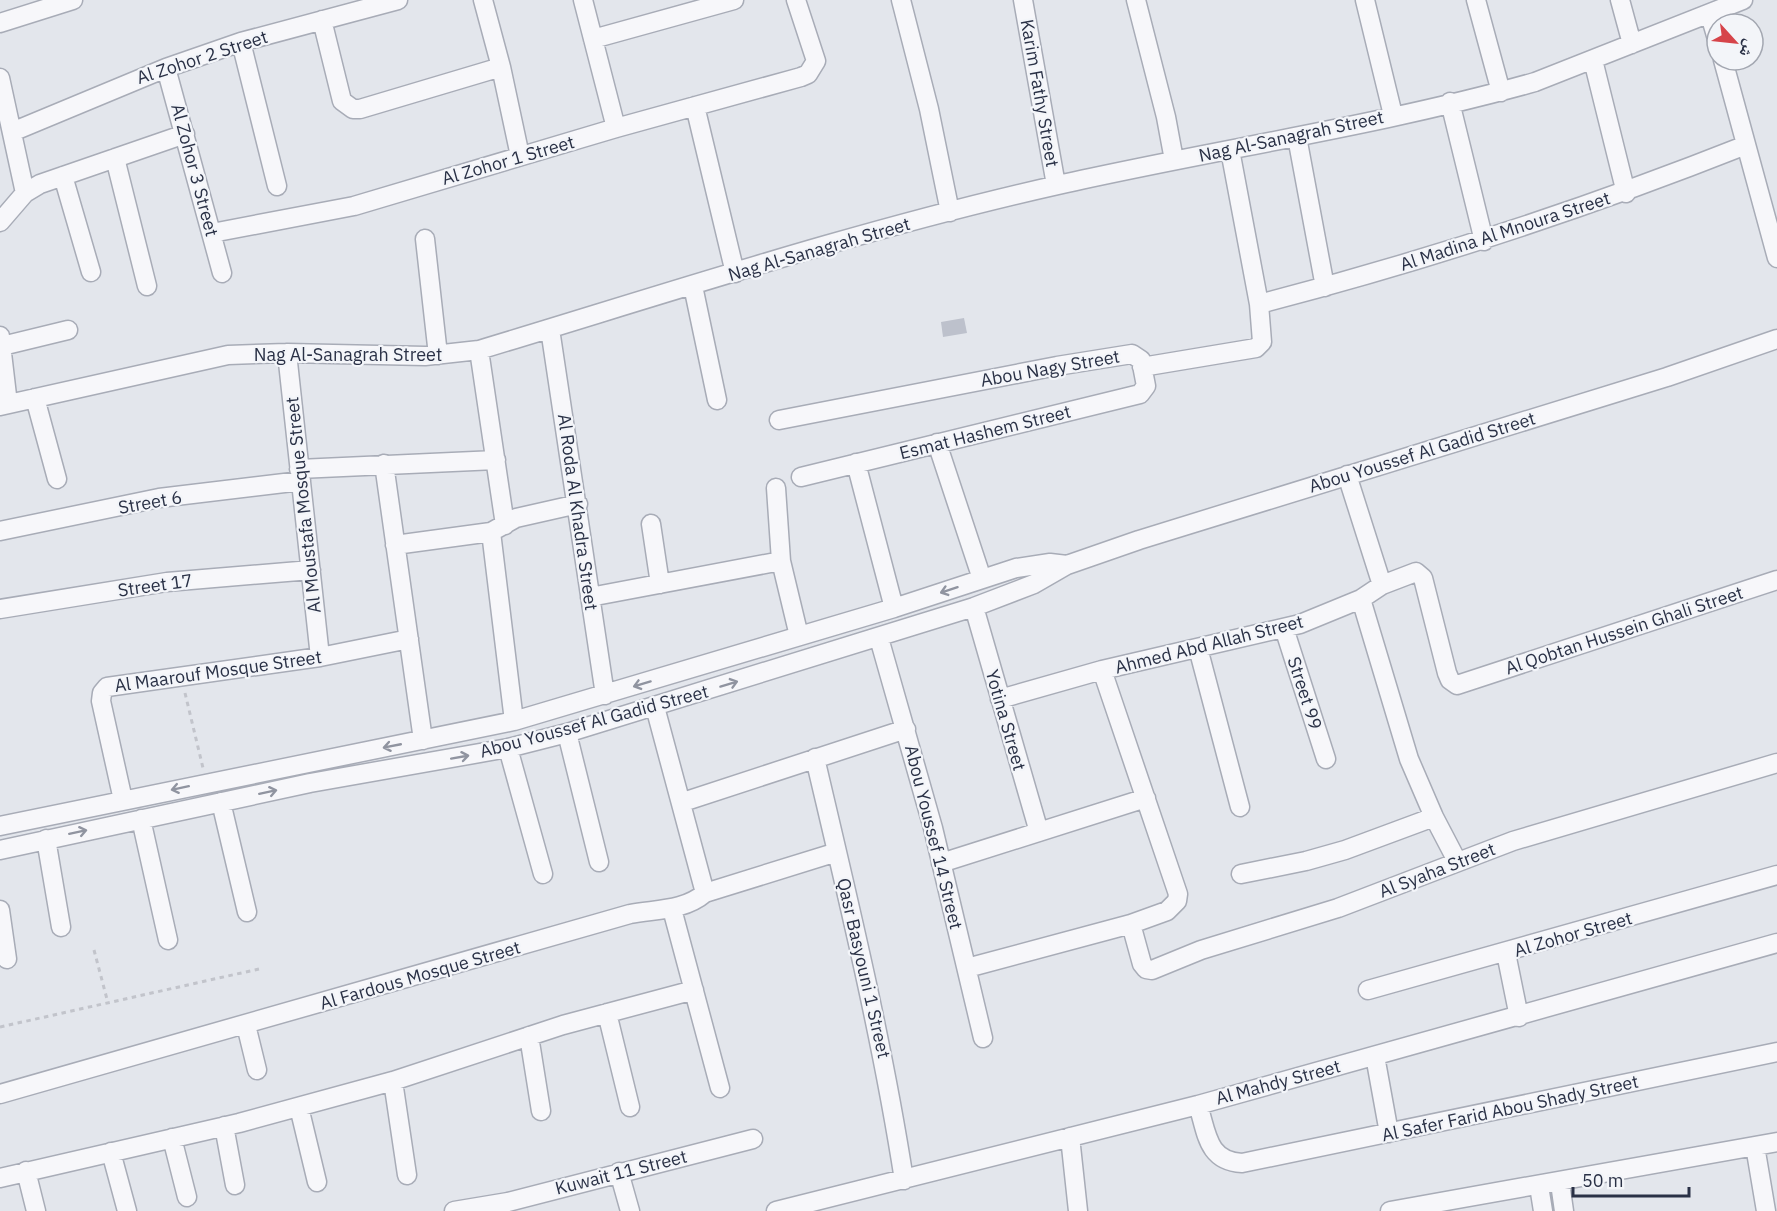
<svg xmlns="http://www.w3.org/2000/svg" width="1777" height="1211" viewBox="0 0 1777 1211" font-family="'IBM Plex Sans','Noto Naskh Arabic',sans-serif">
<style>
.building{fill:#bdc1cc}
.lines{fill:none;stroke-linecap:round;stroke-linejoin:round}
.minor-casing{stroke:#a8acb7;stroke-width:21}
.path{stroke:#c2c4cb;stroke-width:3;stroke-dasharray:4.5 4.5;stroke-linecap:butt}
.minor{stroke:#f7f7fa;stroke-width:18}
.oneway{stroke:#9094a0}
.labels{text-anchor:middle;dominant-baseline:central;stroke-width:4.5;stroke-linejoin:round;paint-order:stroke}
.street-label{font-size:18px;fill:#2a3146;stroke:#f3f5f9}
</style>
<rect width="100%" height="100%" fill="#e3e6ec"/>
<!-- building -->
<path class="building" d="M964,318L967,333L943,337L941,322Z"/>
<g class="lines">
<!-- minor casing -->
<g class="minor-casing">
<path id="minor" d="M483,0L501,67L520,156
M583,0L616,128
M901,0L929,109L950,212
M1023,0L1056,185
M1136,0L1166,117L1174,160
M1365,0L1393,115
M1476,0L1501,92
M1620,0L1632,44
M1710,15L1717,39
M322,20L342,101L353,109H360L501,67
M0,23L73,0
M593,39L734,0
M241,42L277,186
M1593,60L1626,193
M1723,60L1777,258
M166,68L222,273
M0,78L25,193
M1450,102L1484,241
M695,106L735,273
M12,132L166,68L241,42L398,0
M1297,137L1325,287
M115,158L147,286
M63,176L91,272
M0,222L25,193L40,184L185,134
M212,233L354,206L616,128L801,77L808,74L816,61L796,0
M425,239L438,355
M693,286L717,400
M1259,304C1426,261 1587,208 1746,145
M550,329L605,695
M0,336L8,404
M2,346L68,330
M479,350L505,525
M287,353L320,657
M1142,367L1256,348L1262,342L1259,304L1230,150
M35,398L57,479
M0,406L228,355L287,353L425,356L479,350C671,292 862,229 1058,185C1217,149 1379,126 1535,82L1743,0
M779,420L1057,366L1132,354L1141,360L1146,386L1140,394L801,477
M937,443L982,579
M856,463L894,608
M384,464L423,740
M299,469L496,460
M1347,475L1382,585
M776,488L781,561L799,636
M651,524L660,584
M0,531L159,498L301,481
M491,532L514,721
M395,545L491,532L516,518L578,504
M590,597L781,561
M1361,599L1409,759L1434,817L1457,861
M974,607L1039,832
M0,609L167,582L311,570
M1284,628L1326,759
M879,638L933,828L983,1038
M1198,648L1240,807
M1000,699L1102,670L1300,624L1361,599L1382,585L1416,572L1423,578L1447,673L1450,680L1457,685L1777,580
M655,707L705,893
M567,733L599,862
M508,748L543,874
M815,758C848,899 882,1038 904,1180
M123,800L101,701L102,693L107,687L320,657L409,639
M221,802L247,912
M683,802L906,729
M141,819L168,940
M0,826L514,721L894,608L1016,568L1050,563L1067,565
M46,839L61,927
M0,850L310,783L508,748L567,733L974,607L1034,584L1067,565L1139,540L1667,377L1777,339
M941,863L1146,798
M1241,874L1306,861L1345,850L1434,817
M672,909L720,1088
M0,910L7,959
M1131,924L1142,964L1146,969L1152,970L1201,950L1338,908L1513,841L1777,763
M1506,953L1519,1017
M967,968L1131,924L1167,911L1177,901L1178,894L1102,670
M1368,990L1777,875
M607,1013L630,1107
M246,1025L257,1070
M529,1036L541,1111
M1375,1056L1389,1133
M393,1081L407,1175
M0,1094L630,914C656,909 684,911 705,893L837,852
M1198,1105C1207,1133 1207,1161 1242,1163L1777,1052
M299,1107L317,1182
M224,1126L235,1185
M1070,1137L1078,1211
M172,1138L187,1197
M1755,1146L1766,1211
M111,1152L127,1211
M26,1171L36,1211
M619,1172L630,1211
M0,1178L239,1123L393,1081L563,1025L694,990
M1560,1183L1564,1211
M1539,1186L1543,1211
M454,1211L508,1202L753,1139
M776,1211L1198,1105L1777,943
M1390,1211L1777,1142"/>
</g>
<!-- path -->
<path class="path" d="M185,693L203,768
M94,950L108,1003
M0,1027L259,969"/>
<!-- minor -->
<use href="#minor" class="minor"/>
</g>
<!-- one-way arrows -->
<defs><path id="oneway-shaft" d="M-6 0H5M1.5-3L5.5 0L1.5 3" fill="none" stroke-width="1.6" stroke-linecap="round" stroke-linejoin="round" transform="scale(1.5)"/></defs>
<g class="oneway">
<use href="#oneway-shaft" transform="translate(949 590) rotate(162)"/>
<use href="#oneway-shaft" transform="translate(642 684) rotate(163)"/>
<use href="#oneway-shaft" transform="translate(729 684) rotate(-17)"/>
<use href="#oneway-shaft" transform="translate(392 746) rotate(169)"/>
<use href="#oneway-shaft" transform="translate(460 757) rotate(-10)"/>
<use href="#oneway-shaft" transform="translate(180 788) rotate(168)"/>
<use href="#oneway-shaft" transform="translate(268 792) rotate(-12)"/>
<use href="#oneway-shaft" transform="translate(78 832) rotate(-12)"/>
</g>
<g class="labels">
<!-- street labels -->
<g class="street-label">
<text transform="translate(202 57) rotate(-18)">Al Zohor 2 Street</text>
<text transform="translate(1040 93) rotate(80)">Karim Fathy Street</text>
<text transform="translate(1291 136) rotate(-12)">Nag Al-Sanagrah Street</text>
<text transform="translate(508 160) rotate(-16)">Al Zohor 1 Street</text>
<text transform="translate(195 170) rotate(75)">Al Zohor 3 Street</text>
<text transform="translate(1505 231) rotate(-18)">Al Madina Al Mnoura Street</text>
<text transform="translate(819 249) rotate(-16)">Nag Al-Sanagrah Street</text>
<text x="348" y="354">Nag Al-Sanagrah Street</text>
<text transform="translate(1050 368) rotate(-10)">Abou Nagy Street</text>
<text transform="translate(985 432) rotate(-14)">Esmat Hashem Street</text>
<text transform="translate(1422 452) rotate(-17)">Abou Youssef Al Gadid Street</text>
<text transform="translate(150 502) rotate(-10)">Street 6</text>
<text transform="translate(303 505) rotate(-96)">Al Moustafa Mosque Street</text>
<text transform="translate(578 512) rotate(82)">Al Roda Al Khadra Street</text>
<text transform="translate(155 585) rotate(-8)">Street 17</text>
<text transform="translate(1624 630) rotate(-18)">Al Qobtan Hussein Ghali Street</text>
<text transform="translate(1209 644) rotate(-14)">Ahmed Abd Allah Street</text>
<text transform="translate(218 671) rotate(-8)">Al Maarouf Mosque Street</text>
<text transform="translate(1305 693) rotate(72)">Street 99</text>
<text transform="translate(1006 720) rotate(74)">Yotina Street</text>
<text transform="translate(594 721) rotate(-15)">Abou Youssef Al Gadid Street</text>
<text transform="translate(934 837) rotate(76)">Abou Youssef 14 Street</text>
<text transform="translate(1437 870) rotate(-21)">Al Syaha Street</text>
<text transform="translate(1573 934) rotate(-16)">Al Zohor Street</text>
<text transform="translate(864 968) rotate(77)">Qasr Basyouni 1 Street</text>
<text transform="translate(420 975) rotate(-16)">Al Fardous Mosque Street</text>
<text transform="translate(1278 1082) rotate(-15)">Al Mahdy Street</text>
<text transform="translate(1510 1108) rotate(-12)">Al Safer Farid Abou Shady Street</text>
<text transform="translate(621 1172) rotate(-14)">Kuwait 11 Street</text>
</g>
</g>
<!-- north arrow -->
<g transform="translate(1735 42) rotate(117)"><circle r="28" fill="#f3f5f9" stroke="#a3a7b1" stroke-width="1.5"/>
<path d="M0-4.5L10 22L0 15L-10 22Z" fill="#d6444a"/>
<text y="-9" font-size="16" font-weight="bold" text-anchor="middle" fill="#2a3146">ش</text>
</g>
<!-- scale -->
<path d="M1573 1187v9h116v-9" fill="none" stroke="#2a3146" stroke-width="3"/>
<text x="1582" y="1187" font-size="18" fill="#2a3146" stroke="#f3f5f9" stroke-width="4.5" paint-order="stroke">50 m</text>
</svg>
